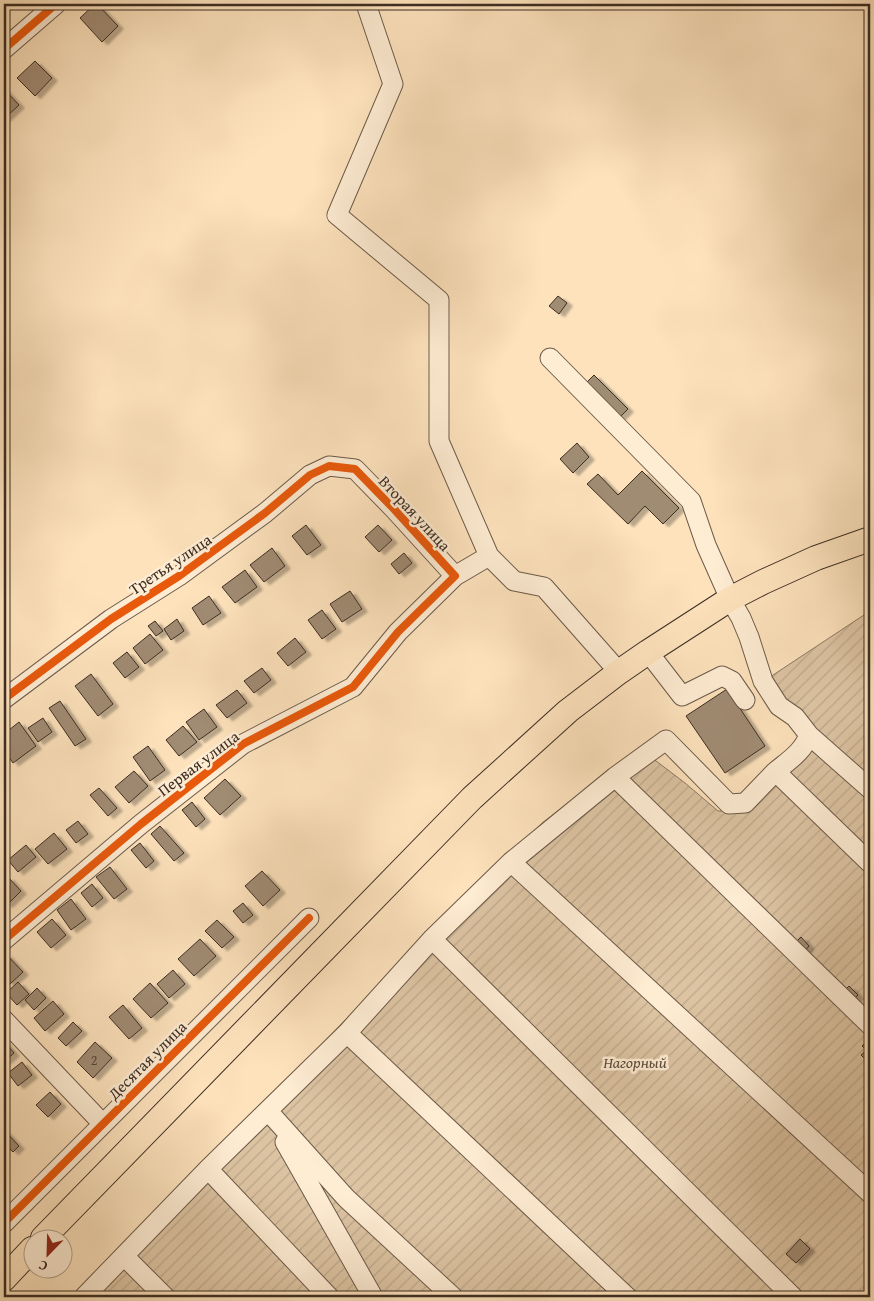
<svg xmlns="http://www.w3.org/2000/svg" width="874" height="1301" viewBox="0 0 874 1301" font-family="'Gentium Book Plus',serif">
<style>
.garden{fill:url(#garden-furrows);stroke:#8c7862}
.building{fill:#a08b73;stroke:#3c2d23;filter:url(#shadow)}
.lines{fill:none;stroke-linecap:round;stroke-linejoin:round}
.minor-casing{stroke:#6c5a49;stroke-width:21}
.major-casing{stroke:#3c2d23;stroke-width:26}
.minor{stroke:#feecd3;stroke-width:19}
.major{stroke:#fde2bc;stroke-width:24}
.cycleway-casing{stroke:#feecd3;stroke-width:11}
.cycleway{stroke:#e8590c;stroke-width:8}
.labels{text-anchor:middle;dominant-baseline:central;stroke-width:5;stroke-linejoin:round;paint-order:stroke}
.number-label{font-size:14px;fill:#554437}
.street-label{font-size:16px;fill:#3c2d23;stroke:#feecd3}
.park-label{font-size:16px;font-style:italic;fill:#5c4b3c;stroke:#feecd3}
</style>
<defs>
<pattern id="garden-furrows" width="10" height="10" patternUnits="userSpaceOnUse" patternTransform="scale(1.25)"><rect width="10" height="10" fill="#dcc3a2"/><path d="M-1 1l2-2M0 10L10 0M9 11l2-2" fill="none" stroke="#bea88b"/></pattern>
<filter id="shadow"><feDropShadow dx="5.5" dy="3" stdDeviation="1" flood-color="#0004"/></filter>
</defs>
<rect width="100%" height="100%" fill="#fde2bc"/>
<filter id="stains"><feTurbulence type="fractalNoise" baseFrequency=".004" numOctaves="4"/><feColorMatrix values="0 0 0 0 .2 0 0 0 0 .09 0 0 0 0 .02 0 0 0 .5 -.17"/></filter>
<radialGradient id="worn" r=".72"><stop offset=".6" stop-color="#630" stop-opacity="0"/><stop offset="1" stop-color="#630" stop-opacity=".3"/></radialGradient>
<!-- garden -->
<path class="garden" d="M870,611V1297H75L252,1117L419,943L542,823L639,748L685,783L718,811H748L805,758L819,738L767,679Z"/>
<!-- building -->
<path class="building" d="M95,4H97L118,26L102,42L80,18Z
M35,61L52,78L35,96L17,78Z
M4,89L19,105L4,119Z
M558,296L567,303L559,314L549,306Z
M594,375L628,409L617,420L583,386Z
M577,443L589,457L573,473L560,459Z
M642,471L679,508L663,524L645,506L628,524L587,484L598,474L618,495Z
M306,525L321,545L307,555L292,536Z
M378,525L392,540L379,552L365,537Z
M272,548L285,566L264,582L250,565Z
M404,553L412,563L399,574L391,564Z
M245,570L257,587L235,603L222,587Z
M350,591L362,609L342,622L330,604Z
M209,596L221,613L203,625L192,608Z
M322,610L336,629L322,639L308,620Z
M177,619L184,631L171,640L164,629Z
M155,621L163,631L156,636L148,626Z
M150,634L163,650L145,664L133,648Z
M295,638L306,652L288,666L277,653Z
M127,652L139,667L125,678L113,663Z
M262,668L271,680L254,693L244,681Z
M91,674L113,704L98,716L75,686Z
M727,689L765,746L725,773L686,716Z
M237,690L247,703L227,718L216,705Z
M60,701L86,739L75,746L49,708Z
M204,709L217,727L199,740L186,722Z
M43,718L52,732L38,742L28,728Z
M19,722L36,746L13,763L4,750V734Z
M183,726L197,742L179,756L166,740Z
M148,746L165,770L150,781L133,757Z
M134,771L148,786L129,803L115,787Z
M225,779L241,796L220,815L204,798Z
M99,788L117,808L108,816L90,795Z
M192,802L205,819L196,827L182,810Z
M78,821L88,834L76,843L66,830Z
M160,826L184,853L174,861L151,834Z
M54,833L67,849L48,864L35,849Z
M140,843L154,861L146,868L131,850Z
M26,845L36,857L18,872L8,860Z
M110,867L127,889L114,899L96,877Z
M262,871L280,890L263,906L245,886Z
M8,877L21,891L7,905L4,901V882Z
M92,884L103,898L92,907L81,893Z
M71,899L86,919L71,930L57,910Z
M243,903L253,915L243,923L233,911Z
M52,919L66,935L51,948L37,932Z
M217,920L234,937L222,948L205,931Z
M801,937L809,946L805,951L792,946Z
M200,939L216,956L194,976L178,959Z
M6,954L23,972L10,984L4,978V956Z
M173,970L185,984L169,998L157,984Z
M18,982L29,994L17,1005L6,993Z
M150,983L168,1003L151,1018L133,999Z
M849,986L858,995L851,1002L842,993Z
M37,988L46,998L34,1010L25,1000Z
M53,1001L64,1014L45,1031L34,1018Z
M123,1005L142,1028L129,1039L109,1017Z
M73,1022L82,1031L66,1046L58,1038Z
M870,1038V1064L861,1055L867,1050L862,1046Z
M4,1041L14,1053L4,1062Z
M95,1042L112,1058L93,1078L77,1062Z
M22,1062L32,1075L18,1086L8,1073Z
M50,1092L61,1104L48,1117L36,1105Z
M5,1131L19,1146L13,1152L4,1143V1133Z
M800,1239L810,1249L796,1263L786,1254Z"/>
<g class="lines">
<!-- minor casing -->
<g class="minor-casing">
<path id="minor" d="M366,4L393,84L337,215L439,300V441L489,556
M4,49L56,4
M648,652L682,696L722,676L732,681L745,700
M4,699L111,619L179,576L265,513L310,475L329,466L355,469L394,509L455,576
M809,735L870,789
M776,772L870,863
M615,777L870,1025
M511,862L870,1193
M432,939L793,1297
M4,940L141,824L243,744L353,687L398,632L455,576L489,556L514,581L544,587L619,672
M4,1020L103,1124
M347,1033L627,1297
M268,1111L346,1198L453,1297
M285,1142L373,1297
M208,1169L329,1297
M4,1223L309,918
M124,1256L165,1297
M84,1297L208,1169L347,1033L432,939L511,862L615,777L666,740L729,804L745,803C755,793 765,782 775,772C788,761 803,752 809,735L795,717L779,706L763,681L749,637L741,618L730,599L706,545L691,501L550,358"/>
</g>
<!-- major casing -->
<g class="major-casing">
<path id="major" d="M43,1238L472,798L568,711L619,672L648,652L730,599L763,582L816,558L870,539
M4,1279L32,1249"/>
</g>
<!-- minor -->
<use href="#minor" class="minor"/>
<!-- major -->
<use href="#major" class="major"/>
<!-- cycleway casing -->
<g class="cycleway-casing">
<path id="cycleway" d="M4,49L56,4
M4,699L111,619L179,576L265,513L310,475L329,466L355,469L394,509L455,576L398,632L353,687L243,744L141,824L4,940
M4,1223L309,918"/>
</g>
<!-- cycleway -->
<use href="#cycleway" class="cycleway"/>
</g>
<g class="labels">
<!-- number labels -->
<g class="number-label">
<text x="94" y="1060">2</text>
</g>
<!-- street labels -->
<g class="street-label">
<text transform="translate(415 513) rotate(47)">Вторая улица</text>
<text transform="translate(170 564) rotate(-34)">Третья улица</text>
<text transform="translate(198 763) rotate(-37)">Первая улица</text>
<text transform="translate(147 1060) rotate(-45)">Десятая улица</text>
</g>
<!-- park labels -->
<g class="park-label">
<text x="635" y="1062">Нагорный</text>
</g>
</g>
<!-- margin -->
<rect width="874" height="1301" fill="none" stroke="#fde2bc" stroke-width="20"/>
<rect x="5" y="5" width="864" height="1291" fill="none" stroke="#3c2d23" stroke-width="2.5"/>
<rect x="10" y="10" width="854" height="1281" fill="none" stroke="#3c2d23"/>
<!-- north arrow -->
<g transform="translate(48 1254) rotate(203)"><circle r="24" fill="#feecd3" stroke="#b0a08d"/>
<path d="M0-4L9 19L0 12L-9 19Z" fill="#8f2418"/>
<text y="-8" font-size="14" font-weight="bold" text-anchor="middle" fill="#3c2d23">С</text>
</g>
<rect width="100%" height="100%" filter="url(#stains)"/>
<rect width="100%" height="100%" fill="url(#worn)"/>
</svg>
